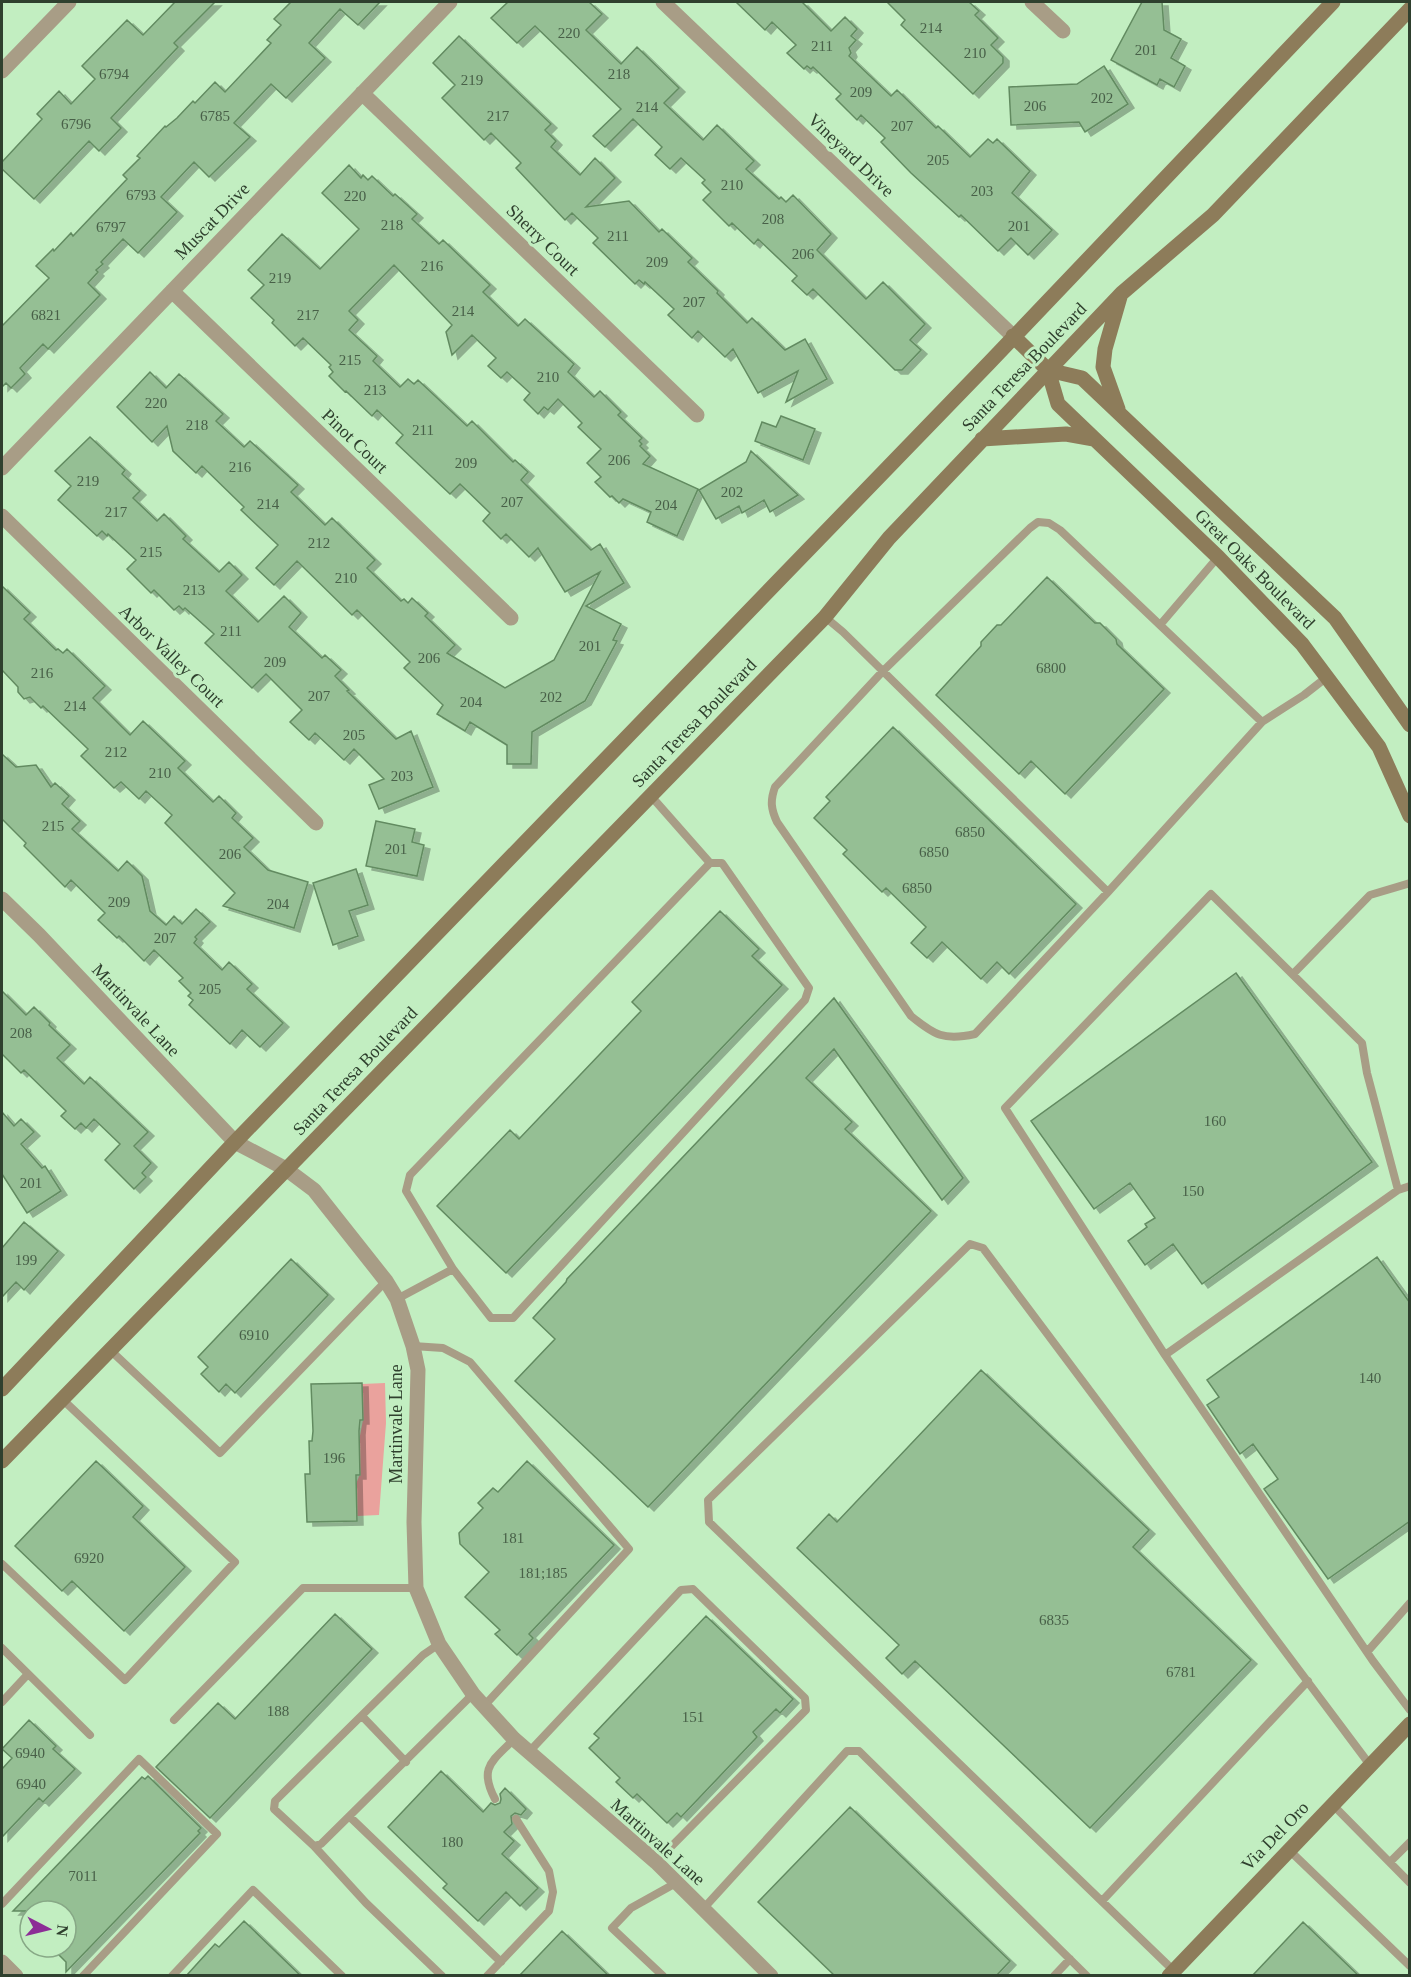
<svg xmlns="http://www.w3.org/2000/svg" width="1411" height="1977" viewBox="0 0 1411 1977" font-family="'Times New Roman',serif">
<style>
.green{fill:#eaa29d}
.building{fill:#95bf94;stroke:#628b61;stroke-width:1.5;filter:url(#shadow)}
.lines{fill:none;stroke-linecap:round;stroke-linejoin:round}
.lane{stroke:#a89d86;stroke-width:8}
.street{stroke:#a89d86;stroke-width:15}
.secondary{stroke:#8d7c5a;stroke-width:15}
.labels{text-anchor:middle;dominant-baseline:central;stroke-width:6;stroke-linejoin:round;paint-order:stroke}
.number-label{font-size:15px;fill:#486048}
.street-label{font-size:18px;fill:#2f402e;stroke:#c2eec1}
</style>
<defs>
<filter id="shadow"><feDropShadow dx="6" dy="4" stdDeviation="0" flood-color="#0004"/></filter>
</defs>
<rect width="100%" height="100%" fill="#c2eec1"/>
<!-- green -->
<path class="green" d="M385,1383L386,1423L379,1515L357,1516L356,1484L360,1474L359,1441L363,1420L362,1384Z"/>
<!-- building -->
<path class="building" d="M175,2H215L174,43L178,47L111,118L121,128L99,151L89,141L34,199L2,169V162L42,119L37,114L59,91L71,104L95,79L82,66L127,20L143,35Z
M291,2H380L358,25L340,9L309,43L325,58L286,98L271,84L234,123L250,137L209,177L194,162L161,197L177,212L138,253L123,239L101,262L103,264L96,270L98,272L88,283L100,295L48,349L43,344L20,368L25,374L11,388L6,383L2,387V326L49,278L36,266L53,249L54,251L71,233L73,236L127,179L123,175L140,158L137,156L165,126L166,127L177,118L193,101L195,103L215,82L225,92L271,43L267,40L281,25L274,19Z
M508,2H589L602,14L586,30L621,64L637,47L679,88L664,103L703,140L717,125L754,161L746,169L779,199L781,197L786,202L793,195L831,234L817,250L866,299L883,282L925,324L910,340L921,350L902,370H895L813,289L807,295L792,281L797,276L758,239L754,244L732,223L729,226L703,200L711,192L702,183L705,180L681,158L670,169L655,155L662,147L633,119L605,147L593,136L621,109L535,26L517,43L491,18Z
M736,2H802L831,31L845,17L857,29L851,36L856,40L849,48L851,53L849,56L891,96L897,90L936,128L938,126L970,157L988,139L993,143L997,139L1030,171L1012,193L1052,230L1028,255L1011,238L998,251L961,215L959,217L911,173L881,142L885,138L861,115L857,120L836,99L841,94L813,67L811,69L807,66L804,69L787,53L796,45L772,22L765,30Z
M887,2H969L979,11L975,15L998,38L991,45L1003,57V63L973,94L901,25L905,20Z
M1142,2H1162L1164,30L1181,39L1171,58L1185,66L1174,87L1160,79L1157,85L1111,60Z
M459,36L551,124L545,130L556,141L551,147L580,175L595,158L615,178L586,207L629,201L659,232L662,229L692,258L688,262L718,291L717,293L747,323L752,318L785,350L805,339L827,379L786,402L798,371L758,393L733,349L725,357L698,331L692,338L668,315L674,309L645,282L644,284L639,280L635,284L593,243L598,238L572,213L565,220L516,168L521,163L491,133L484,140L442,98L455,85L433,63Z
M1104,66L1128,104L1108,117L1085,132L1079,122L1011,125L1009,87L1077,84Z
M349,165L361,178L363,175L368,180L372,176L393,196L395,194L417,214L412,219L439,244L443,240L490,285L483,292L518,326L525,319L574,364L568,372L594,397L600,391L621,412L618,415L642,438L639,441L642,444L640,446L650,456L643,464L698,489L677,536L647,522L651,512L623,499L619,503L612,496L610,497L595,482L601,477L587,463L601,449L578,427L582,423L558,399L548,410L544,407L538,414L524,400L530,393L507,372L501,378L488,366L496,358L472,335L452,355L446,332L452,325L394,265L349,311L358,320L349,330L377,356L373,361L400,387L408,379L414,384L418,380L467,426L472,421L513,462L515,460L528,472L521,480L591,550L600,544L624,583L586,606L621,624L613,640L617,641L585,701L532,732L531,764H507V745L470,722L465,731L437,714L443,705L404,668L410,662L357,610L352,615L297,561L274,585L256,568L278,545L241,510L244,507L202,466L196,473L173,451L167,426L152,442L117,407L150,372L166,388L179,374L223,414L216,421L244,447L250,441L298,485L291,492L325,525L332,518L375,560L367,568L401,601L404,599L408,603L412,598L428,613L425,616L455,645L447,653L505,688L554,660L600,572L565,592L538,548L529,557L506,534L501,539L483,521L490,513L460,484L450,494L396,443L403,435L377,410L372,416L346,391L345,392L329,376L333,372L329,367L331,365L303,338L295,346L272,323L274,320L251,298L264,285L248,270L282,234L320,269L359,229L322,193Z
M781,416L815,429L803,460L755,441L762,422L776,427Z
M90,437L125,470L122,474L140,491L133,498L157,521L164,514L186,536L183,539L219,572L229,562L242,575L226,591L258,622L284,596L301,613L289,627L322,658L325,655L341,670L335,676L349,690L347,691L396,739L411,731L433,787L379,809L369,785L384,779L354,749L344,760L315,733L309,740L290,722L302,710L266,674L252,688L205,643L214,634L185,608L183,610L179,606L174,610L154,590L151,593L127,569L136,560L108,534L107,536L102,531L97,536L58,500L71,486L55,471Z
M751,451L798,495L770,512L764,500L742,513L739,506L716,519L699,490L746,462Z
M1047,577L1095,623H1100L1116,639L1117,644L1164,689L1065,794L1031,761L1019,774L936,695L981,646V642L997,625H1001Z
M2,586L30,613L24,619L56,650L58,649L63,653L67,649L105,686L93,698L130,735L143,721L185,761L178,768L213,802L219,796L236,813L232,818L253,838L244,847L268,870L308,882L294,928L223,906L235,893L165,823L172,815L146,791L139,799L121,782L114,788L81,756L88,749L43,706L41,708L30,697L24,699L18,692V687L2,670Z
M893,727L1076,904L1009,974L997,962L981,979L942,942L927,958L911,943L926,927L886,888L882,892L843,854L847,850L814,818L830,801L826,797Z
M2,754L16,767L36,765L51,787L55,783L69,796L62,804L80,821L72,829L118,871L127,861L142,876L150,911L166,925L174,916L182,924L196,909L210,922L195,937L197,939L194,943L222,970L229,962L252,984L247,989L283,1023L260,1047L242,1030L230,1044L189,1005L193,1000L188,996L191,993L179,981L183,978L154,950L144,961L119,936L117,938L98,920L105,913L71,880L65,887L24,846L26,843L2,819Z
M376,821L415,829L412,842L424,845L417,876L366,866Z
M356,869L368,905L349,911L358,936L333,945L313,883Z
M720,911L759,949L752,956L782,985L506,1273L437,1206L510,1130L519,1139L641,1011L632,1002Z
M1236,973L1372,1162L1202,1284L1173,1244L1145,1265L1128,1241L1147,1227L1145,1224L1155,1218L1130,1183L1094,1209L1031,1121Z
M2,991L26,1015L34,1007L50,1023L49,1025L70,1045L57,1058L84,1084L90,1077L148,1132L134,1146L151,1163L142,1173L146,1177L134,1189L105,1160L120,1144L94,1119L86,1128L81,1123L75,1129L61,1116L66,1111L24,1070L21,1073L2,1054Z
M834,998L963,1178L942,1200L834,1049L806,1078L852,1122L845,1129L931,1211L648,1507L515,1381L555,1339L533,1318L566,1282L567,1279Z
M2,1112L14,1126L21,1119L34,1132L21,1144L42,1168L45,1166L61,1191L27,1213L2,1174Z
M24,1222L58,1251L24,1290L16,1282L2,1297V1248Z
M1377,1257L1410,1303V1521L1328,1579L1264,1489L1278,1479L1253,1444L1240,1454L1207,1405L1219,1397L1207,1380Z
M291,1259L328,1295L235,1393L226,1384L219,1392L201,1374L208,1367L198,1357Z
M981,1370L1149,1530L1133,1547L1251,1660L1090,1828L915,1661L902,1674L886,1658L899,1645L797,1548L829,1514L837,1522Z
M362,1383L363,1420H360L359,1431L360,1475H356L357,1521L307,1522L305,1474H310L309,1441H312L313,1431L311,1384Z
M96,1461L143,1506L133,1517L185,1567L124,1631L72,1581L62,1591L15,1546Z
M527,1461L614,1545L529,1634L533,1638L517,1655L495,1634L500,1630L465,1597L489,1572L460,1544L459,1533L483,1508L478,1503L493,1488L498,1492Z
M335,1614L372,1649L210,1818L156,1767L218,1703L235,1719Z
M706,1616L793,1699L780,1713L776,1709L753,1732L757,1737L681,1817L677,1813L667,1823L637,1794L633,1798L616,1782L620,1778L589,1748L599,1738L594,1734Z
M29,1720L56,1746L53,1749L75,1769L43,1802L39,1798L2,1837V1769L12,1758L2,1749Z
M441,1771L483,1812L491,1803L495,1805L500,1803L501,1799L500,1794L505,1788L526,1809L521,1815L515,1813L511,1816L512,1824L504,1832L514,1841L502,1854L538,1888L520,1906L506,1892L478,1921L443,1888L447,1884L388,1827Z
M148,1776L201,1828L198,1831L200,1833L66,1972V1962L51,1947H66V1911H13L142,1777L145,1779Z
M850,1807L1010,1961L996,1976H835L758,1902Z
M244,1921L301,1976H186L215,1944L219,1947Z
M1303,1922L1359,1976H1252Z
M562,1931L609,1976H519Z"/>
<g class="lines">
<!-- lane -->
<path class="lane" d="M1038,522L1049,523L1060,530L1262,722L1108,892L975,1034C944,1041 934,1035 911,1016L777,822C771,809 770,801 775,787L883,671L1030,528Z
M825,617L843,632L1108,892
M1160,625L1218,557
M1262,722L1304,695L1327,677
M651,796L710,863
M1293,974L1370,895L1410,883
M1398,1190L1367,1073L1362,1043L1211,894L1005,1108L1165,1355L1373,1661L1410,1710
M397,1299L453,1269L406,1191L410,1175L710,863H722L809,988L805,1000L513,1318H491L453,1269
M413,1346L443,1348L470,1362L629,1549L484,1706
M109,1349L220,1453L386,1281
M1165,1355L1398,1190L1410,1186
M2,1564L125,1680L235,1562L62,1399
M439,1644L423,1655L275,1801L274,1809L314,1846L321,1844L473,1694
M2,1648L90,1735
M1367,1652L1410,1603
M2,1702L28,1674
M362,1716L406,1762
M174,1720L303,1588H416
M528,1753L681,1590L693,1589L805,1698L806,1710L656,1862
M495,1799C478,1767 493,1761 514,1739
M1332,1804L1410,1883
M350,1817L501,1962
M314,1846L366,1903L442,1976
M1289,1850L1410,1966
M1390,1862L1410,1842
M1102,1901L1308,1681
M2,1904L139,1759L217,1834L83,1976
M703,1909L847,1751H859L1087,1976
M1173,1970L709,1522L708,1500L970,1244L983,1248L1370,1765
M172,1976L253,1890L342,1976
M487,1976L549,1911L553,1892L549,1871L516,1819
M663,1976L612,1928L631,1908L676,1883
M1054,1976L1070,1959"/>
<!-- street -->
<path class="street" d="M663,2L1013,336
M1032,2L1063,31
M2,71L69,2
M362,93L697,415
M172,291L511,618
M2,468L450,2
M2,516L316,823
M2,899L39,935L235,1142L286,1169L314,1190L386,1281L397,1299L413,1346L418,1370L414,1522L416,1588L439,1644L473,1694L514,1739L656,1862L771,1976
M2,1962L16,1976"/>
<!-- secondary -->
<path class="secondary" d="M1013,336L1048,370L1058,404L1218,557L1302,644L1379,747L1410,816
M1048,370L1082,378L1335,618L1410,725
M1118,409L1103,367L1105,349L1120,297
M982,439L1066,434L1094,439
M2,1389L235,1142L989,363L1333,2
M2,1461L825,617L889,538L1122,293L1213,215L1410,9
M1169,1976L1410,1724"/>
</g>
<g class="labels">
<!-- number labels -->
<g class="number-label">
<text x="931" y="28">214</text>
<text x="569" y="33">220</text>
<text x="822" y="46">211</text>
<text x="1146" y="50">201</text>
<text x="975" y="53">210</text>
<text x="114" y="74">6794</text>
<text x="619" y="74">218</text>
<text x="472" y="80">219</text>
<text x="861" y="92">209</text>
<text x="1102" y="98">202</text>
<text x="1035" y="106">206</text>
<text x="647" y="107">214</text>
<text x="215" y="116">6785</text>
<text x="498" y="116">217</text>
<text x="76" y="124">6796</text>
<text x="902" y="126">207</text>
<text x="938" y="160">205</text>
<text x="732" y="185">210</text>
<text x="982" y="191">203</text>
<text x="141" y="195">6793</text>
<text x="355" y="196">220</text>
<text x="773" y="219">208</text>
<text x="392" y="225">218</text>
<text x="1019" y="226">201</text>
<text x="111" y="227">6797</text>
<text x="618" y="236">211</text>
<text x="803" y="254">206</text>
<text x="657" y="262">209</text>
<text x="432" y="266">216</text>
<text x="280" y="278">219</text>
<text x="694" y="302">207</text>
<text x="463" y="311">214</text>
<text x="46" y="315">6821</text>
<text x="308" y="315">217</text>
<text x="350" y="360">215</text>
<text x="548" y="377">210</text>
<text x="375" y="390">213</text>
<text x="156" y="403">220</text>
<text x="197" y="425">218</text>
<text x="423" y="430">211</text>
<text x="619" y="460">206</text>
<text x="466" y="463">209</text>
<text x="240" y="467">216</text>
<text x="88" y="481">219</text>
<text x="732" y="492">202</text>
<text x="512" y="502">207</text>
<text x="268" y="504">214</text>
<text x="666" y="505">204</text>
<text x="116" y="512">217</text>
<text x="319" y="543">212</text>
<text x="151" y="552">215</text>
<text x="346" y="578">210</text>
<text x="194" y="590">213</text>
<text x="231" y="631">211</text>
<text x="590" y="646">201</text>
<text x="429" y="658">206</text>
<text x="275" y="662">209</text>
<text x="1051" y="668">6800</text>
<text x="42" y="673">216</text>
<text x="319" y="696">207</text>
<text x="551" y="697">202</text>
<text x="471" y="702">204</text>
<text x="75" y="706">214</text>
<text x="354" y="735">205</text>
<text x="116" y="752">212</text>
<text x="160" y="773">210</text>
<text x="402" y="776">203</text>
<text x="53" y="826">215</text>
<text x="970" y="832">6850</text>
<text x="396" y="849">201</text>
<text x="934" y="852">6850</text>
<text x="230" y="854">206</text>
<text x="917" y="888">6850</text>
<text x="119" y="902">209</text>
<text x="278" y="904">204</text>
<text x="165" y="938">207</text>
<text x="210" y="989">205</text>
<text x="21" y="1033">208</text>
<text x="1215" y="1121">160</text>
<text x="31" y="1183">201</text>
<text x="1193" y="1191">150</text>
<text x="26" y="1260">199</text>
<text x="254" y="1335">6910</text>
<text x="1370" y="1378">140</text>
<text x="334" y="1458">196</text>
<text x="513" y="1538">181</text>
<text x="89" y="1558">6920</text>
<text x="543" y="1573">181;185</text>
<text x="1054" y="1620">6835</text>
<text x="1181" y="1672">6781</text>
<text x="278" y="1711">188</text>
<text x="693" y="1717">151</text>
<text x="30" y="1753">6940</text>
<text x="31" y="1784">6940</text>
<text x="452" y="1842">180</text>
<text x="83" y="1876">7011</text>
</g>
<!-- street labels -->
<g class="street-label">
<text transform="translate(851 155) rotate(44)">Vineyard Drive</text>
<text transform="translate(212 221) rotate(-46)">Muscat Drive</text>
<text transform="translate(543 240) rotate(44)">Sherry Court</text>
<text transform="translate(1024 367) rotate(-46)">Santa Teresa Boulevard</text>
<text transform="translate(355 441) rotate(44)">Pinot Court</text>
<text transform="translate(1255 569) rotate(45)">Great Oaks Boulevard</text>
<text transform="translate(172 656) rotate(44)">Arbor Valley Court</text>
<text transform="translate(694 723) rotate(-46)">Santa Teresa Boulevard</text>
<text transform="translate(136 1010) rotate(47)">Martinvale Lane</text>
<text transform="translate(355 1071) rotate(-46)">Santa Teresa Boulevard</text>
<text transform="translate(396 1424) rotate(-90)">Martinvale Lane</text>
<text transform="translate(1275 1836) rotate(-46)">Via Del Oro</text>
<text transform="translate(658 1842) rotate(42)">Martinvale Lane</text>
</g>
</g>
<!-- border -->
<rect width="1411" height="1977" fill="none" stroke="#2f402e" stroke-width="6"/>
<!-- north arrow -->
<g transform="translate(48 1929) rotate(97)"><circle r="28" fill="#c2eec1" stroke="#87a886" stroke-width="1.5"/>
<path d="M0-4.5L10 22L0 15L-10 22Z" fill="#8c2d96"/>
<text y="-9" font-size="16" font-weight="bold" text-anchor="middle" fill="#2f402e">N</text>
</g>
</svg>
